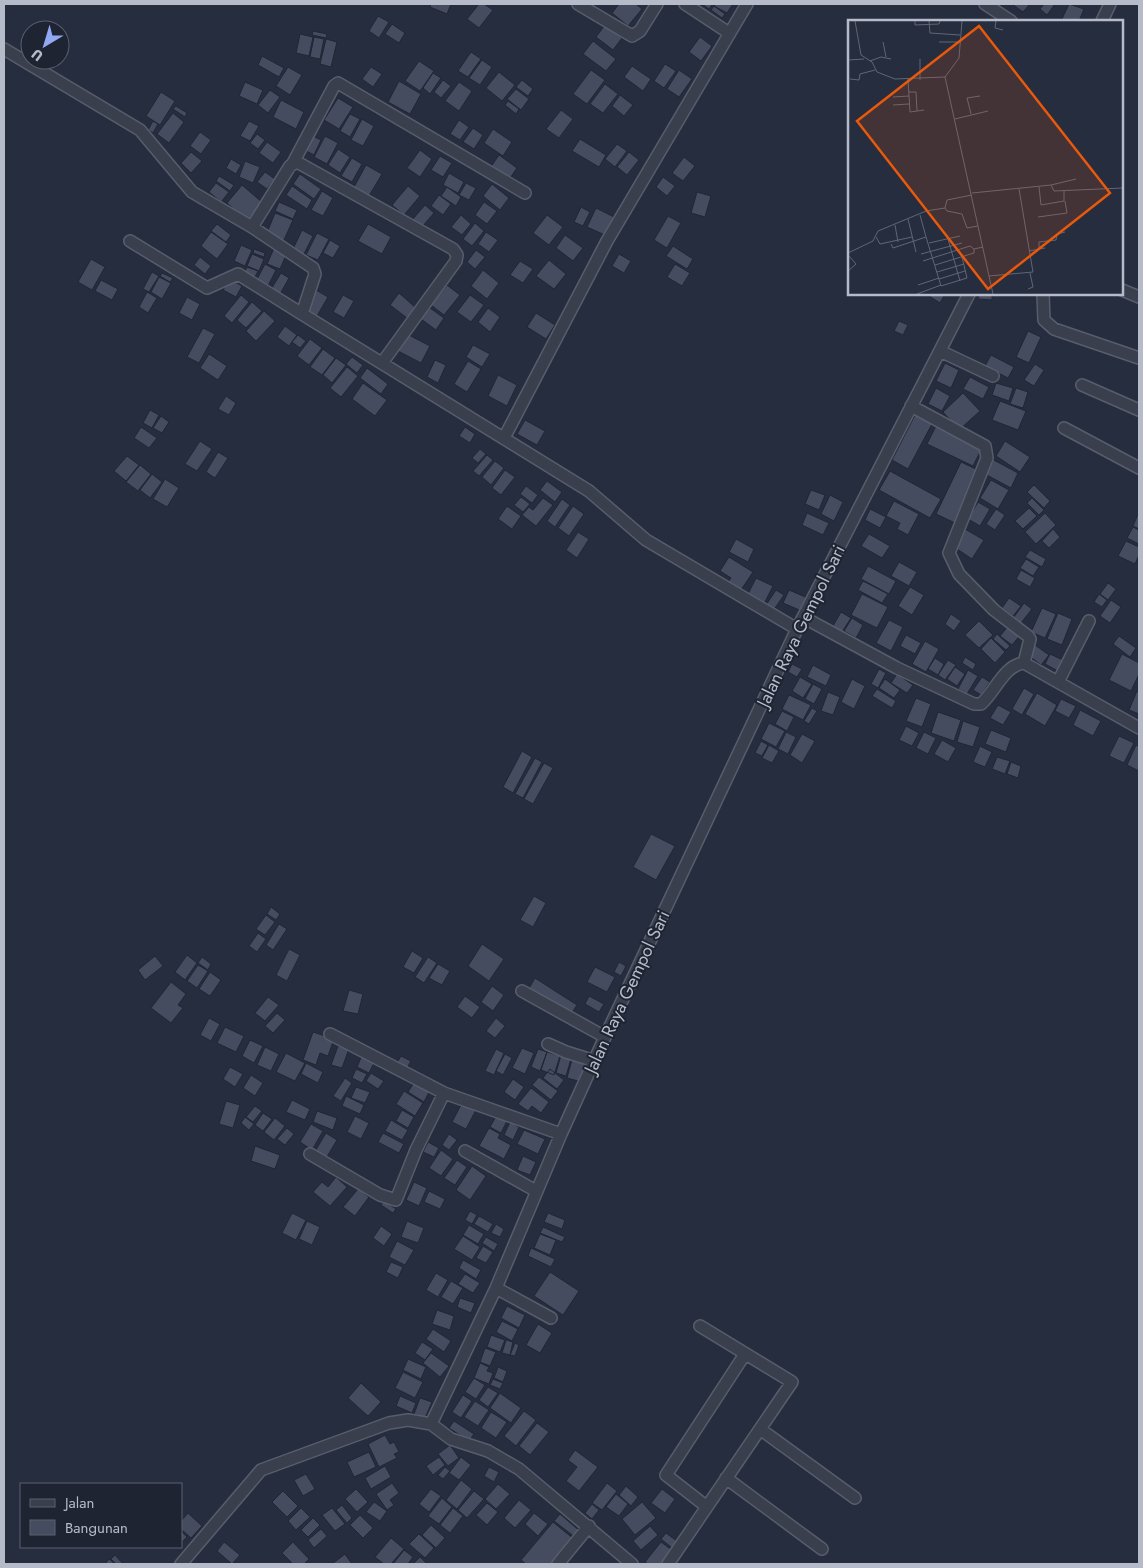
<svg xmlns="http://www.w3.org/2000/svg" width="1143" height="1568" viewBox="0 0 1143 1568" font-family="Jost,sans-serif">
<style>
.building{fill:#454c5f;stroke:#212635}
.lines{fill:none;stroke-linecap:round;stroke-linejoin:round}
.street-casing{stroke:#585d6c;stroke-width:14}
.street{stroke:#3a3f4e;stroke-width:11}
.labels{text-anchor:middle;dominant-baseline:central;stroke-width:4;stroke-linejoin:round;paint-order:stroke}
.street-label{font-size:18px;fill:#b6bbc9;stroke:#1f2433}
.inset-road{fill:none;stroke:#606676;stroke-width:1}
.view{fill:#e8590c;fill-opacity:0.15;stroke:#e8590c;stroke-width:2.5}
.inset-edge{fill:none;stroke:#b6bbc9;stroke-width:2.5}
</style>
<rect width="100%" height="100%" fill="#262d3e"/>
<!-- building -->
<path class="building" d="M431,4H451L447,14L430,7Z
M479,4H484L493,10L479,28L467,19Z
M619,4H636L642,9L628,26L612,13Z
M702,4H710L712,5L709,9Z
M715,4H733L727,13L714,6Z
M1012,4H1027L1029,5L1023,12Z
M1044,4H1055L1047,15L1040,9Z
M1069,4L1084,9L1079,21H1061Z
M714,6L725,14L722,18L711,10Z
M378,16L389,22L379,38L369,31Z
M392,24L405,33L399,43L385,34Z
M605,25L622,38L613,50L596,37Z
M313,31L327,34L326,38L312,35Z
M300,34L313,37L309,56L296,53Z
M314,37L324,39L320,59L310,57Z
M700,37L712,46L701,61L689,52Z
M326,39L337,42L331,67L320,64Z
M593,41L616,59L606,71L583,54Z
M471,52L481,59L468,77L458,71Z
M262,56L284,68L279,77L258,65Z
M482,60L492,67L480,85L469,78Z
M419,61L434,71L420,91L405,81Z
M665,64L676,71L664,88L654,81Z
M632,66L651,79L643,91L624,77Z
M288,67L302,75L290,95L276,86Z
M371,67L382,74L373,87L362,79Z
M591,70L605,80L587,104L573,94Z
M679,70L692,79L679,97L667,89Z
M499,72L515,85L502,101L486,88Z
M433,73L441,78L430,94L423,88Z
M443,80L451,86L441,98L434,92Z
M522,80L533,89L528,96L516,87Z
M399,81L421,94L410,114L388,102Z
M245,82L263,90L257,104L239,96Z
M459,82L472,91L459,111L445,101Z
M605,84L618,94L603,113L590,104Z
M516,89L529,99L521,110L507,99Z
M270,90L280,97L268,113L258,105Z
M161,92L175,101L160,125L146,116Z
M620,95L633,105L624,116L612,106Z
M338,98L353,107L339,129L324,120Z
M281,100L304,112L296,129L273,117Z
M508,101L519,109L516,114L505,105Z
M176,106L187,113L185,117L173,109Z
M561,110L573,119L559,138L546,129Z
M173,113L184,122L169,143L157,134Z
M350,114L360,119L350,137L340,131Z
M362,119L374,126L363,146L351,140Z
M459,120L469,127L460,140L450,134Z
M153,121L158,124L153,133L148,130Z
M249,121L259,126L250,141L240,136Z
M473,128L483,135L474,149L463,142Z
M493,129L512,142L503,156L484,143Z
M200,132L211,140L201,154L190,146Z
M257,134L265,140L258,149L250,143Z
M309,134L321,140L314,155L302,149Z
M325,136L338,143L327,164L314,157Z
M580,139L606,155L599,167L572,151Z
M267,142L281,152L273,163L259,153Z
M617,144L627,151L615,167L605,159Z
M338,149L350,157L340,173L328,165Z
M420,150L432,159L420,177L407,168Z
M191,152L202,161L191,173L181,163Z
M629,152L639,160L627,175L617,167Z
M499,155L517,168L508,181L490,168Z
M440,156L452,163L443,177L431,170Z
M684,157L695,166L683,181L672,173Z
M352,158L362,164L352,182L341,176Z
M231,159L241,165L236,174L226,168Z
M245,161L260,167L253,183L239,177Z
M366,165L382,174L369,196L354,187Z
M265,172L275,179L267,189L257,182Z
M449,173L464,182L458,193L443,185Z
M300,174L321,189L314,199L293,184Z
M219,176L234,185L230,191L216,181Z
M663,177L675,186L667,196L656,187Z
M216,183L229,192L221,202L209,192Z
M466,183L476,188L469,200L459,195Z
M492,184L509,198L500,210L483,196Z
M242,185L263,203L247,221L227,203Z
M292,186L312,200L307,209L286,195Z
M408,186L420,196L404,215L392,205Z
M447,187L461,197L456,206L441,196Z
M322,191L333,198L323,216L311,210Z
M697,192L711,196L705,217L691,213Z
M439,195L451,204L443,215L431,206Z
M279,202L297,210L293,219L275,211Z
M484,202L497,211L487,224L475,215Z
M425,205L434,213L421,228L412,220Z
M581,207L590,212L583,226L574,222Z
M596,208L614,217L605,235L587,227Z
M275,213L293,220L283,242L266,235Z
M461,215L471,224L462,235L451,227Z
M547,215L563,227L549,245L533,233Z
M668,216L681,223L667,248L654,240Z
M475,223L484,231L472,246L463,239Z
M217,224L231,235L226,242L211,231Z
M368,224L391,237L382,254L358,241Z
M302,230L313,236L304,254L293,249Z
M211,232L228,244L217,259L201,246Z
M486,232L498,240L489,252L478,244Z
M317,233L329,239L318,260L306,255Z
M565,235L583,248L573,261L556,248Z
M330,240L340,246L333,258L323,253Z
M241,245L252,250L245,266L234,261Z
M275,246L288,251L280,269L267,264Z
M673,246L693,259L687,269L666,256Z
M254,249L265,253L264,257L253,253Z
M476,250L485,257L475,269L467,262Z
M252,254L264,259L259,271L247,266Z
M619,254L631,261L624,273L612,266Z
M200,257L211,266L205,274L194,265Z
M91,259L105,267L92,290L78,282Z
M549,260L566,274L554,289L536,276Z
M520,261L533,269L523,283L510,275Z
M265,264L276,270L267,288L255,283Z
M675,264L690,273L682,286L667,277Z
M247,267L258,271L255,277L244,273Z
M483,270L499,283L487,299L471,286Z
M152,272L159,276L149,292L143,289Z
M162,273L173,278L170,282L160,276Z
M281,273L289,278L279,296L270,291Z
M159,277L171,283L162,299L151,292Z
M230,279L242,286L236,297L223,290Z
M101,280L118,289L112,300L95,291Z
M447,285L460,295L444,315L431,305Z
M316,290L328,297L317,316L305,309Z
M147,292L157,298L148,313L139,307Z
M399,293L416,308L407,318L390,305Z
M926,294H945L940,303Z
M979,294H992V300L978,299Z
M241,295L249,302L232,323L224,316Z
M343,295L354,301L344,318L333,312Z
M470,295L484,305L471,322L457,312Z
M187,297L200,304L192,320L179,313Z
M252,302L262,311L246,328L237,320Z
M430,308L444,318L436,330L421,319Z
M488,308L500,317L490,332L478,322Z
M264,311L275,321L256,341L246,331Z
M536,313L555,325L546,339L527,327Z
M899,321L908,325L903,335L894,331Z
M285,326L297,335L289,346L277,337Z
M203,328L215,334L199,363L187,357Z
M1028,331L1041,337L1029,363L1016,357Z
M407,334L430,346L421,363L398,351Z
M298,335L306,341L300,348L292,342Z
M310,339L322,348L309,365L297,356Z
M473,345L490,354L482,367L466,357Z
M323,349L335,358L322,375L310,367Z
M209,354L227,366L218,380L200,368Z
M991,355L1014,367L1008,378L985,366Z
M352,357L363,365L357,373L346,364Z
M336,358L346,365L332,383L323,375Z
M435,360L446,365L438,383L427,377Z
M468,361L481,369L467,392L454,384Z
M945,363L959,370L951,388L936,381Z
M1035,364L1044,370L1034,386L1024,380Z
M347,367L358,376L341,397L330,388Z
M367,368L388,384L381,394L360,378Z
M498,375L517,385L507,406L488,396Z
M970,377L989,387L983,399L963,389Z
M363,383L387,400L375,416L352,399Z
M996,383L1013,388L1009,401L992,395Z
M936,388L950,396L942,411L928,404Z
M1016,388L1028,392L1023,408L1010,404Z
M963,393L980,411L959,430L943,412Z
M226,396L236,403L229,415L218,409Z
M1000,401L1026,411L1018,430L992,420Z
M150,410L159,415L152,428L143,423Z
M915,415L932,424L908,469L892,460Z
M161,416L169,422L162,433L153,428Z
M525,420L545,431L537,445L517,434Z
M937,424L983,446L973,466L927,444Z
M141,427L157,438L149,448L134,438Z
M465,427L475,434L470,443L459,436Z
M200,441L212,449L197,471L185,464Z
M1005,441L1030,457L1020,472L996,456Z
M480,449L486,454L478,463L472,458Z
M218,452L228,458L215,478L206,472Z
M487,455L493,460L479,476L473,471Z
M127,456L139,465L126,481L114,471Z
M992,459L1018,473L1011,488L985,474Z
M495,461L504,468L491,485L482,477Z
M961,462L980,471L955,523L936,514Z
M140,465L151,474L138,491L126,482Z
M505,470L515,477L501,495L492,488Z
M890,471L941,499L930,518L879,490Z
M152,474L162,482L150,498L140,490Z
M165,479L179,488L167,507L153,499Z
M991,480L1009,490L998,509L980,498Z
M547,481L562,492L555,502L540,490Z
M1034,485L1050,501L1044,508L1027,492Z
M526,486L538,495L532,503L520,494Z
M811,490L825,495L819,510L805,504Z
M830,495L843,502L834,521L821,514Z
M521,497L530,504L523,512L514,505Z
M543,498L553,505L536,526L522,515L529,507L533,510Z
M1032,498L1044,510L1039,515L1027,503Z
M562,499L570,505L555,527L547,521Z
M894,501L919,514L908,535L897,529L900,523L886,516Z
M978,502L990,509L980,526L968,519Z
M507,506L521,516L512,529L498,519Z
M573,506L584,514L569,536L558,528Z
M1029,508L1037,516L1023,529L1015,521Z
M870,509L886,517L880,528L865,520Z
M996,509L1005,515L995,530L986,524Z
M807,513L829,523L823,535L802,525Z
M1045,513L1056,525L1036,544L1025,532Z
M1138,514L1139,515V529L1133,526Z
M1133,527L1139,530V544L1127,538Z
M965,529L984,540L972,559L954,547Z
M1053,529L1060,537L1049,548L1042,541Z
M578,532L589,539L577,558L566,550Z
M869,534L890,546L882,558L861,546Z
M736,539L754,549L748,562L729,552Z
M1126,541L1139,547V555L1135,564L1118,556Z
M1030,550L1046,559L1042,567L1025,557Z
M729,557L753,572L741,590L728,582L731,578L720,571Z
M1026,559L1039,567L1033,576L1020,568Z
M899,562L917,572L909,586L891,576Z
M868,566L896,581L889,594L861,579Z
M1021,570L1035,578L1030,587L1016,579Z
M756,578L773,586L764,604L747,596Z
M863,581L888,594L882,603L858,590Z
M1108,583L1116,589L1108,600L1100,594Z
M910,587L924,595L912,615L898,606Z
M776,590L784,595L773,611L766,605Z
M789,590L810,599L804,612L783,603Z
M862,594L888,607L877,628L851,615Z
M1099,594L1107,600L1102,607L1094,602Z
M1009,598L1021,606L1013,616L1002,608Z
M1111,600L1121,607L1110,623L1100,616Z
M1024,603L1032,609L1021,623L1014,617Z
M1042,608L1056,614L1045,638L1031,632Z
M841,612L851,618L842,632L833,626Z
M1058,613L1072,619L1062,645L1047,639Z
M951,614L961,621L954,631L945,624Z
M852,618L863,625L856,638L844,631Z
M889,620L903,627L891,651L876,643Z
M979,621L993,635L979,648L965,635Z
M1010,624L1022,633L1012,645L1000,636Z
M997,634L1010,646L1006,650L993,639Z
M906,635L921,643L915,654L900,646Z
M1119,636L1136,648L1130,657L1113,644Z
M991,638L1005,652L995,663L981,649Z
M925,641L939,649L926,672L912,664Z
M1035,645L1049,655L1041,665L1028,655Z
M1050,654L1063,660L1058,671L1045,664Z
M1122,654L1139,663V674L1131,691L1109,680Z
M965,657L976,664L973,670L962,663Z
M935,658L944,664L938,675L928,669Z
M948,660L956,665L945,680L938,675Z
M792,664L802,669L797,677L788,672Z
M813,665L831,675L826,686L807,677Z
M955,667L965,674L957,686L947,679Z
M879,669L886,673L878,688L871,684Z
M968,670L978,676L967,694L958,689Z
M897,674L913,685L907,693L891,683Z
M800,677L812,684L803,698L792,691Z
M982,677L990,682L981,695L973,690Z
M852,679L865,686L854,709L841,702Z
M885,679L900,690L894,698L879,688Z
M813,684L822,689L814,704L805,699Z
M1024,688L1034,694L1022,715L1012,709Z
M877,689L896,701L892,708L872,696Z
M1137,691L1139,693V714L1129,710Z
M828,692L840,697L833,715L821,711Z
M1037,693L1057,705L1045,726L1025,714Z
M789,695L811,705L803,720L782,709Z
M916,698L931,704L922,727L906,721Z
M1061,699L1076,706L1069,718L1055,711Z
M998,705L1011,712L1003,725L990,718Z
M812,708L817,711L809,724L804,721Z
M1080,710L1101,721L1093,736L1073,725Z
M782,711L794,717L787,731L775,724Z
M938,712L961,720L954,741L931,733Z
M963,721L980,727L973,747L957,742Z
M769,723L785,731L776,747L761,739Z
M906,726L919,733L912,746L899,740Z
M991,730L1011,738L1006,752L985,744Z
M786,732L796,737L788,754L778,749Z
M924,732L936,738L928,754L916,748Z
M802,734L815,741L802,763L790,755Z
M1119,736L1134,743L1124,763L1109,756Z
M942,740L956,748L948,762L934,754Z
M761,741L768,745L762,756L755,753Z
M769,745L779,751L772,763L762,758Z
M1136,745L1139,747V771L1127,765Z
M980,746L992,752L985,767L973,762Z
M522,751L532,757L513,793L503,787Z
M997,757L1010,761L1005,774L992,769Z
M535,758L542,762L523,798L515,794Z
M1011,762L1021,766L1018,778L1007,774Z
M544,763L553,768L533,804L524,799Z
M651,834L675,846L656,880L633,867Z
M534,896L546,903L533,927L520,920Z
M271,907L280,914L276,920L267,914Z
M266,915L275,922L265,935L256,929Z
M279,924L287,929L273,950L266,945Z
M258,933L266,939L257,952L249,946Z
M482,944L504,959L489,981L468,966Z
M289,949L300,955L287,981L276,975Z
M412,951L423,958L414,973L403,967Z
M187,955L197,963L185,980L175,972Z
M155,956L163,966L145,980L138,970Z
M202,957L211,964L208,970L198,963Z
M428,957L437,963L424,983L415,977Z
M619,962L626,966L621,976L614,972Z
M438,964L450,971L442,985L429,978Z
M198,965L208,971L197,988L187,981Z
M595,967L615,977L607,992L587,982Z
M210,972L221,980L210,996L199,989Z
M535,978L577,1005L570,1016L528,990Z
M171,982L186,994L178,1005L183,1008L171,1023L151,1008Z
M492,986L504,995L493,1011L481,1002Z
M349,990L363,994L358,1014L343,1011Z
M465,996L480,1007L472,1018L457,1007Z
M589,996L604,1004L599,1012L585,1004Z
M268,997L279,1005L265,1021L255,1013Z
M277,1013L285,1020L273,1033L265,1026Z
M209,1018L220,1024L211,1041L200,1035Z
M496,1018L505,1026L495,1038L486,1031Z
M225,1027L244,1036L236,1052L217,1043Z
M313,1032L334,1039L328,1056L320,1053L316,1065L303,1060Z
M250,1040L263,1046L254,1063L242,1056Z
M338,1046L349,1049L342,1068L331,1065Z
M265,1047L279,1054L271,1071L257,1065Z
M522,1048L534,1053L525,1074L512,1068Z
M496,1049L504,1053L494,1075L485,1071Z
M538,1049L547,1052L540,1071L531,1067Z
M547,1052L560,1056L554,1075L541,1070Z
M286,1053L305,1063L295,1081L276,1072Z
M363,1053L376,1059L369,1073L357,1067Z
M505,1054L512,1058L503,1075L496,1071Z
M561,1055L571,1059L566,1076L556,1073Z
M401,1056L411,1061L405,1072L395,1066Z
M573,1056L588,1061L582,1082L567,1078Z
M306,1063L323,1072L318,1083L301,1074Z
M230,1067L243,1074L235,1087L223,1079Z
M356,1069L367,1074L362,1083L352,1078Z
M550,1069L564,1080L557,1089L543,1078Z
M371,1073L384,1081L378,1089L366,1081Z
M251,1075L263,1083L255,1096L243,1088Z
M539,1077L558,1091L551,1100L532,1085Z
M345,1078L352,1083L341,1101L333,1096Z
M513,1079L524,1087L515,1100L504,1092Z
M415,1081L430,1090L424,1102L408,1092Z
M356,1087L370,1092L365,1103L351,1098Z
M531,1088L549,1102L541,1113L532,1106L528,1111L518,1104Z
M404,1091L423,1103L415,1116L396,1104Z
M346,1096L364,1105L360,1114L342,1106Z
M292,1100L310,1109L305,1120L286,1112Z
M226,1101L240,1105L233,1128L219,1124Z
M463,1101L477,1108L466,1129L452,1122Z
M255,1106L262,1111L253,1122L246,1117Z
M402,1110L414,1117L408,1128L396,1121Z
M317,1111L337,1118L333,1130L313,1122Z
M263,1113L272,1119L263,1131L255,1125Z
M498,1113L508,1119L501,1133L490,1127Z
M355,1116L369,1123L361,1139L347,1132Z
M245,1117L254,1124L249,1130L241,1123Z
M275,1118L285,1126L274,1140L264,1132Z
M391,1120L408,1130L402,1140L385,1131Z
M510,1122L519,1127L513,1140L504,1135Z
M311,1124L323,1131L312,1150L300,1142Z
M287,1128L294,1134L285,1145L277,1139Z
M489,1128L500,1134L498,1138L511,1145L504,1159L479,1146Z
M524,1130L545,1139L538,1154L517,1144Z
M326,1133L337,1140L325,1160L314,1153Z
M383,1133L404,1144L399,1153L378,1142Z
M449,1134L457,1140L449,1150L442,1145Z
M428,1142L439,1148L434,1157L423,1152Z
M255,1146L280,1155L275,1169L251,1161Z
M441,1150L453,1159L441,1176L429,1168Z
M523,1156L536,1162L530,1175L517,1170Z
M457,1160L467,1167L455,1185L444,1178Z
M472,1166L486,1176L470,1200L456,1190Z
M336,1177L347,1187L330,1206L313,1192L322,1182L328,1187Z
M414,1182L427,1188L419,1206L406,1200Z
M358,1189L369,1197L355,1216L343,1207Z
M429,1191L445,1199L440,1209L424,1202Z
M384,1201L396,1209L393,1213L381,1205Z
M470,1211L477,1215L472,1224L465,1220Z
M292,1213L306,1220L296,1240L282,1233Z
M548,1213L565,1220L562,1229L544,1222Z
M479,1216L493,1224L488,1232L474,1224Z
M307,1221L320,1227L312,1245L299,1239Z
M407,1221L424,1228L418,1243L401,1237Z
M496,1224L504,1229L500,1237L491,1233Z
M469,1225L484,1234L478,1244L463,1235Z
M381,1226L392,1234L384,1246L373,1238Z
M543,1227L565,1237L562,1242L540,1233Z
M540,1234L556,1240L550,1255L534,1248Z
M463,1236L480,1247L472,1260L454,1249Z
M486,1237L498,1244L494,1251L482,1243Z
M397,1241L414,1250L405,1265L389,1257Z
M483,1246L493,1252L486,1263L476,1258Z
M531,1248L555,1259L551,1267L528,1256Z
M463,1260L481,1270L476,1279L459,1268Z
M391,1262L403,1267L398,1278L386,1272Z
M550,1272L579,1291L563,1315L534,1296Z
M436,1273L448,1280L438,1297L426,1290Z
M465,1274L480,1283L473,1293L458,1284Z
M451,1281L463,1288L453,1304L441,1297Z
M460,1298L475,1303L471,1313L457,1307Z
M507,1306L525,1315L519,1328L501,1318Z
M437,1310L454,1316L450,1330L432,1324Z
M502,1321L518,1329L512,1341L496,1332Z
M538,1324L552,1333L540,1353L526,1345Z
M433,1329L451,1341L444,1352L426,1339Z
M491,1335L505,1340L500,1352L487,1347Z
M506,1340L513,1342L510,1355L502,1353Z
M422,1342L433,1349L425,1360L415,1353Z
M515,1343L519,1345L515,1356L510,1355Z
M485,1348L496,1352L490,1366L480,1362Z
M431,1353L449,1366L440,1377L423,1363Z
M408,1359L426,1367L421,1379L403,1370Z
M480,1363L489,1367L487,1371L493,1373L489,1384L474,1378Z
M498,1367L507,1371L503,1382L494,1378Z
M403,1372L423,1382L415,1398L395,1388Z
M474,1378L485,1385L476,1399L465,1392Z
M493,1379L503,1383L500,1389L490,1385Z
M361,1383L381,1402L368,1416L348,1398Z
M488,1387L498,1393L488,1407L479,1400Z
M500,1393L521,1408L511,1423L490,1408Z
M463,1395L472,1401L461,1418L452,1412Z
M400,1396L416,1403L412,1413L396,1406Z
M420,1398L432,1402L425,1418L414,1414Z
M475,1401L489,1410L478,1426L464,1417Z
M524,1411L536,1420L516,1446L504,1436Z
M491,1412L507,1422L496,1438L481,1428Z
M454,1421L474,1434L469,1441L449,1428Z
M537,1423L549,1432L530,1455L519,1446Z
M385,1435L390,1444L394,1442L399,1452L394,1454L397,1458L379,1467L368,1444Z
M450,1445L459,1458L448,1466L438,1454Z
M575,1450L598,1467L579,1491L566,1481L577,1467L568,1460Z
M369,1452L376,1467L354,1477L347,1462Z
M439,1457L445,1465L433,1475L426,1466Z
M461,1457L471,1465L459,1480L449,1473Z
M385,1466L391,1477L371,1489L365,1478Z
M445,1467L450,1471L443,1479L438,1475Z
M489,1467L499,1472L494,1482L484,1476Z
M306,1474L315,1489L303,1496L294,1480Z
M461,1480L472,1489L457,1509L446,1500Z
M392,1483L399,1493L390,1500L394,1505L387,1510L376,1494Z
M607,1483L617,1491L602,1510L592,1503Z
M498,1484L510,1494L496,1509L485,1499Z
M626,1486L638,1497L631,1506L619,1495Z
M356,1489L368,1502L357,1512L345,1499Z
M431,1489L441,1496L429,1512L419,1504Z
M662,1489L675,1499L665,1513L651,1503Z
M283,1491L298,1506L287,1517L272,1502Z
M474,1491L484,1499L467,1518L458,1510Z
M616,1494L628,1504L619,1516L606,1507Z
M442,1498L452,1507L439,1524L428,1516Z
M519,1500L531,1510L515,1528L504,1518Z
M374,1502L387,1511L380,1521L366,1512Z
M642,1502L656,1518L635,1535L622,1519Z
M487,1503L498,1512L487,1525L476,1515Z
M592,1504L599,1510L592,1519L585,1513Z
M342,1505L352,1518L347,1523L336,1510Z
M301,1508L310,1517L296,1530L288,1521Z
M332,1508L345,1524L335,1531L322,1515Z
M453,1508L463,1516L450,1533L440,1525Z
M188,1513L202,1526L191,1538L181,1529V1521Z
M534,1513L548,1524L538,1536L525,1524Z
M560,1514L581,1532L576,1538L554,1521Z
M360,1515L373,1528L363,1538L350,1525Z
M313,1518L320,1525L308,1537L301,1530Z
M553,1522L575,1540L555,1564H526L521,1560Z
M431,1525L445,1538L436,1548L422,1535Z
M650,1526L658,1535L641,1550L633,1541Z
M321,1529L327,1536L314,1548L308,1540Z
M181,1531L187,1537L181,1543Z
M666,1533L681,1544L676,1551L661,1539Z
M419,1534L434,1548L425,1558L409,1544Z
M391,1538L404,1549L391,1564H384L375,1557Z
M224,1542L240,1555L232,1564L217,1551Z
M293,1542L309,1559L304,1564H293L282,1553Z
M661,1542L672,1550L661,1564H648L645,1562Z
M404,1550L413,1557L408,1564H393Z
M345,1554L352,1564H332Z
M115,1555L123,1564H116L111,1559Z
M420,1557L427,1564H413Z
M109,1559L115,1564H105Z"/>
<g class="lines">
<!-- street casing -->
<g class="street-casing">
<path id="street" d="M578,4L632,36L640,31L657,4
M685,4L729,33
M985,4L1011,21
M1102,21L1110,4
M4,49L140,130L192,192L252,227L313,268L315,274L302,314L589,491L646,540L797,629
M293,163L334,86L338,83L525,193
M252,227L290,166L297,162L453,249L457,255L456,261L382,363
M130,241L207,288L238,274L302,314
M1122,290L1139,297
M1043,294L1044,320L1054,329L1139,358
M940,351L993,376
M1082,385L1139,410
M911,406L985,446L987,458L949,553L959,574L994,610L1028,636L1030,639L1024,663
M1064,428L1139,468
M504,438L607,241L747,4
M803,617L897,668L974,704H981C995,692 1004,665 1024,663L1139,728
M1058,682L1089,621
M522,991L605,1037
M330,1034L444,1093L561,1134
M548,1044L566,1052L595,1061
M465,1151L536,1191
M310,1154L380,1195L396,1200L416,1150L444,1093
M496,1288L551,1318
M431,1424L451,1439L488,1451L519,1469L632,1564
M760,1429L855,1498
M726,1478L822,1549
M707,1507L666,1475L745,1354
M181,1564L261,1470L389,1423L408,1420L431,1424L496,1288L561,1134L605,1037L797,629L969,294
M558,1564L589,1526
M668,1564L792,1382L700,1326"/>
</g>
<!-- street -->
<use href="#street" class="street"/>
</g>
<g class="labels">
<!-- street labels -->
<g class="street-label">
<text transform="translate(801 626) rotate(-64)">Jalan Raya Gempol Sari</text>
<text transform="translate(627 992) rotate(-65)">Jalan Raya Gempol Sari</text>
</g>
</g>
<!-- overview -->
<g transform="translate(848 20)">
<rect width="275" height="275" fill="#262d3e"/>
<path class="inset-road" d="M7,1L13,35L24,42L29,52L47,59L97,57M67,1V5L91,4L92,1M81,1L82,13L112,15M114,1L111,38L97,57L145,274M148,1L147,8L155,10M35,22L38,37M91,22H112M0,40L16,39M22,41L33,37L43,39M2,59L11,60L12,54L27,50M60,59L62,92L76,90M72,60V39M61,72H68L69,91M45,77L61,76M45,85L61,84M123,94L119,78L132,76M107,99L140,91M203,165L228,159M191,167L193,185L216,181V170M124,173L203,165L206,171L275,168M97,188L99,191L114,194L119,208L130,206M72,195L78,217M190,197L219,193L217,181M60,199L68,232M47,205L50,222M28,217L32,224L64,217M100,219L112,261M81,223L112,216M43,224L45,228L78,217L93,266L119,258L114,237M191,228V222L208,220L209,214L217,212M181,231L197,228M0,233L25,221L30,211L78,191L97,188L99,180L124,175M73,234L114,223M0,235L8,244L0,251M75,241L122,226L126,229L135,227M87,245L126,233V229M89,252L116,244M141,256L185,252L171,169M91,259L117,251M70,265L91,258M180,269L185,267L182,253M69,274L93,265"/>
<path class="view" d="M131,6L262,173L140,269L9,101Z"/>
<rect width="275" height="275" class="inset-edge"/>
</g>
<!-- border -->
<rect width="1143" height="1568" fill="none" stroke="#b6bbc9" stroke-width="10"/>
<!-- legend -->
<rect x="20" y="1483" width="162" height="65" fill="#1f2433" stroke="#5b606f"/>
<rect x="30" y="1499" width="25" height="8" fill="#3a3f4e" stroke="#5b606f"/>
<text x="65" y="1508" font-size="15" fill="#b6bbc9">Jalan</text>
<rect x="30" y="1520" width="25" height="15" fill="#454c5f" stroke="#5b606f"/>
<text x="65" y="1533" font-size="15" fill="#b6bbc9">Bangunan</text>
<!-- north arrow -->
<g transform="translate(45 45) rotate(218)"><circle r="24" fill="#1f2433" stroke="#5b606f"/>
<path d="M0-4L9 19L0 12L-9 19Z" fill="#91a8f2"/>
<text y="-8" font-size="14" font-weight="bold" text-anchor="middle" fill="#b6bbc9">U</text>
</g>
</svg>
